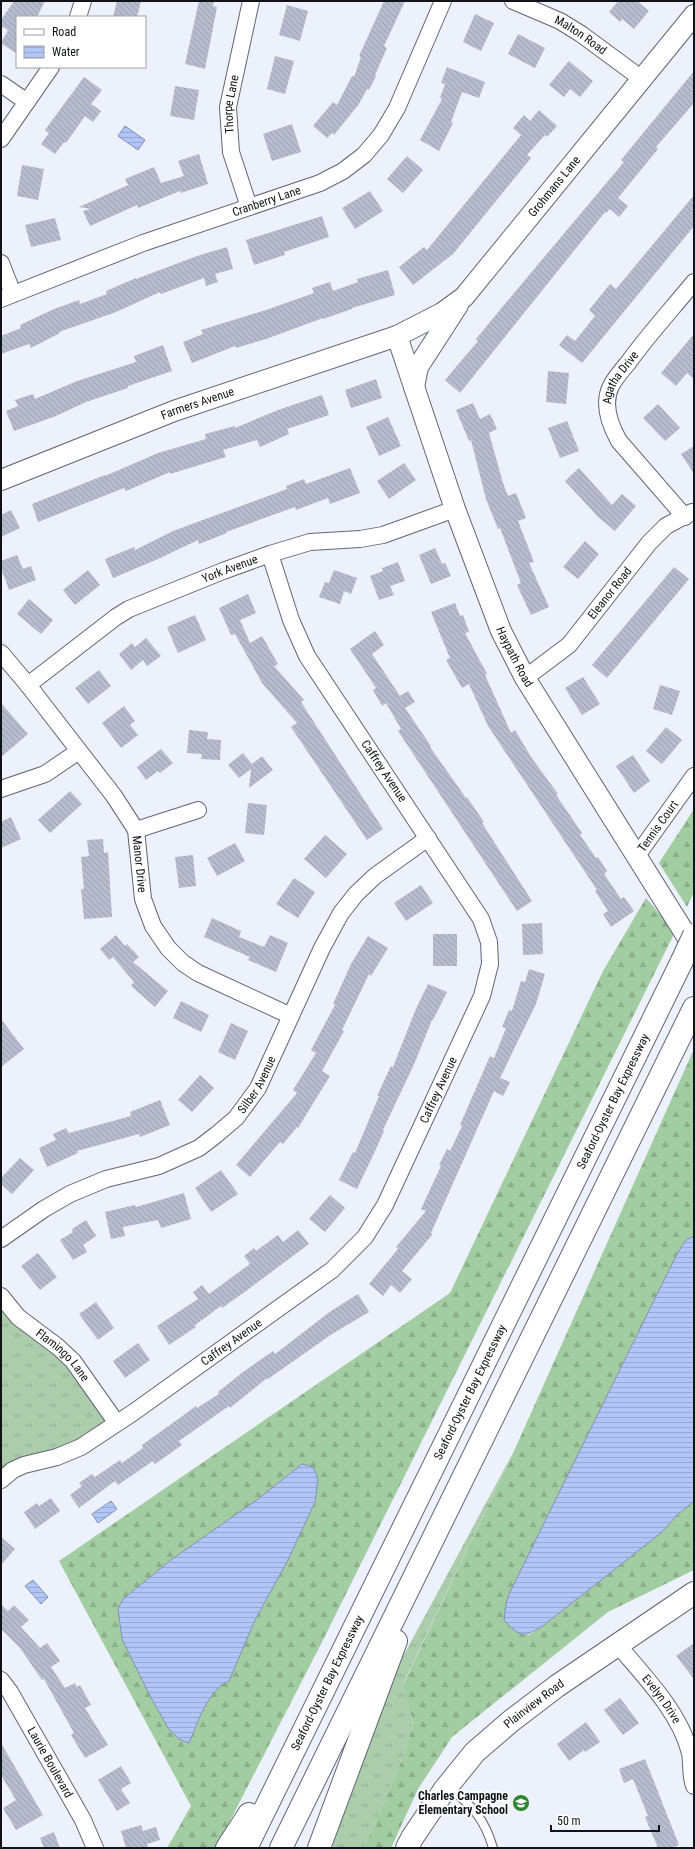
<svg xmlns="http://www.w3.org/2000/svg" width="695" height="1849" viewBox="0 0 695 1849" font-family="'Roboto Condensed',sans-serif">
<style>
.grass{fill:url(#grass-tufts)}
.forest{fill:url(#forest-firs);fill-rule:evenodd}
.pitch{fill:#abcdab}
.water{fill:url(#water-rules);stroke:#8290b4}
.building{fill:url(#building-back-hatch)}
.lines{fill:none;stroke-linecap:round;stroke-linejoin:round}
.service-casing{stroke:#616676;stroke-width:10}
.minor-casing{stroke:#616676;stroke-width:18}
.tertiary-casing{stroke:#616676;stroke-width:22}
.secondary-casing{stroke:#616676;stroke-width:24}
.motorway-casing{stroke:#616676;stroke-width:24}
.service{stroke:#fff;stroke-width:8}
.minor{stroke:#fff;stroke-width:16}
.tertiary{stroke:#fff;stroke-width:20}
.secondary{stroke:#fff;stroke-width:22}
.motorway{stroke:#fff;stroke-width:22}
.motorway-bridge-casing{stroke:#616676;stroke-width:24;stroke-linecap:butt}
.motorway-bridge{stroke:#fff;stroke-width:22}
.labels{text-anchor:middle;dominant-baseline:central;stroke-width:3.5;stroke-linejoin:round;paint-order:stroke}
.street-label{font-size:12px;fill:#111319;stroke:#fff}
.poi-label{font-size:12px;font-weight:bold;fill:#111319;stroke:#fff;text-anchor:end}
</style>
<defs>
<pattern id="grass-tufts" width="24" height="20" patternUnits="userSpaceOnUse"><rect width="24" height="20" fill="#abcdab"/><path d="M3 7l-1-3M5 7V3M7 7l1-3M15 17l-1-3M17 17v-4M19 17l1-3" fill="none" stroke="#92af93"/></pattern>
<pattern id="forest-firs" width="22" height="20" patternUnits="userSpaceOnUse"><rect width="22" height="20" fill="#a2cca1"/><path d="M5 1l3.5 6h-7zM16 11l3.5 6h-7z" fill="#8aae8a"/></pattern>
<pattern id="water-rules" width="6" height="5" patternUnits="userSpaceOnUse"><rect width="6" height="5" fill="#b2c5f7"/><path d="M0 2.5h6" fill="none" stroke="#98a8d3"/></pattern>
<pattern id="building-back-hatch" width="6" height="6" patternUnits="userSpaceOnUse"><rect width="6" height="6" fill="#b6bccd"/><path d="M-1 5l2 2M0 0l6 6M5-1l2 2" fill="none" stroke="#9ba1af"/></pattern>
</defs>
<rect width="100%" height="100%" fill="#edf1fc"/>
<!-- grass -->
<path class="grass" d="M1,1296L58,1347L116,1422L1,1480Z
M514,1451L403,1684L413,1722L404,1755L364,1848H332L351,1785L393,1675Z"/>
<!-- forest -->
<path class="forest" d="M694,809V892L687,907L659,863Z
M646,898L675,932L321,1644L216,1848H167L191,1806L59,1561L450,1293L603,971ZM302,1464L318,1479L315,1502L288,1560L255,1620L229,1681C208,1688 198,1724 189,1743L179,1739L168,1728L149,1694L122,1639L118,1609L123,1599L171,1560L258,1499Z
M694,1049V1236L685,1241L676,1256L509,1594L519,1633L529,1635L544,1625L662,1532L676,1516L694,1501V1570L608,1612L452,1737L418,1789L391,1848H364L404,1755L413,1722L403,1685L514,1451Z"/>
<!-- pitch -->
<path class="pitch" d="M1,1331L14,1349L1,1364Z"/>
<!-- water -->
<path class="water" d="M125,126L145,140L138,150L118,136Z
M694,1236V1501L676,1516L662,1532L544,1625C524,1638 520,1638 504,1620L506,1604L509,1594L676,1256L685,1241Z
M302,1464L313,1467L318,1479L315,1502L288,1560L255,1620L229,1681C209,1688 197,1724 189,1743L179,1739L168,1728L149,1694L122,1639L118,1609L123,1599L171,1560L258,1499Z
M111,1501L117,1509L98,1523L92,1514Z
M33,1580L48,1597L41,1604L25,1586Z"/>
<!-- building -->
<path class="building" d="M14,1H45L37,17H17V54L1,43L8,30L1,26V20Z
M117,1H141L137,17H113Z
M199,1H214L213,6L217,7L205,69L185,64Z
M384,1H405L384,46L387,48L375,75L376,76L369,90L367,89L359,104L334,135L332,133L327,138L313,126L333,102L337,105L352,76L354,77L361,57L359,56Z
M618,1H637L649,11L634,29L622,19L620,22L609,12Z
M287,5L308,11L300,41L279,35Z
M475,14L494,23L481,51L463,42Z
M518,34L545,48L535,68L508,54Z
M275,56L294,61L285,94L267,89Z
M569,61L593,81L580,97L570,89L564,97L549,85Z
M447,67L485,82L479,98L462,92L451,122L453,123L439,151L420,140L442,99L440,98L445,84L441,83Z
M694,71V103L656,147L658,149L618,198L628,206L619,217L610,209L606,213L605,212L460,393L445,380L478,341L476,339L504,305L624,162L621,160Z
M84,77L102,90L91,104L101,111L93,122L85,116L66,143L64,142L55,154L41,144L49,133L45,130Z
M175,86L199,90L194,120L170,116Z
M539,110L557,126L547,137L545,135L527,155L531,158L453,254L413,285L399,267L424,247L427,250L521,135L513,128L524,115L530,121Z
M292,124L301,152L272,161L263,134Z
M199,154L208,184L181,193L180,191L138,208L137,205L90,226L83,211L91,209L79,207L128,185L125,179L154,167L161,183L184,176L178,161Z
M407,156L423,170L403,193L387,179Z
M22,165L44,169L38,200L17,196Z
M370,191L383,211L355,229L342,208Z
M694,195V226L582,363L559,345L567,335L575,341L595,316L589,310L610,284L616,289Z
M322,216L329,237L284,252L285,255L254,265L246,240Z
M55,218L61,240L31,247L25,225Z
M227,247L233,269L215,274L218,282L206,286L204,278L161,294L160,292L116,312L59,332L60,333L31,348L29,344L1,354V336L21,328L20,325L54,309L79,300L80,304L107,294L106,291L136,278V279L197,256Z
M388,270L395,295L352,308V309L323,319V318L266,339L236,348L235,346L192,363L183,342L203,334L201,330L266,310L314,293L312,288L330,282L333,291L358,282L357,279Z
M694,334V379L687,373L676,386L661,373Z
M163,345L172,371L128,386V388L86,402L56,416L14,431L6,411L18,406L15,400L33,394L35,399L77,381L136,362L134,356Z
M548,371L569,373L566,404L546,402Z
M376,379L382,398L351,408L345,390Z
M322,395L329,415L287,429L289,434L260,447L257,440L223,450L226,457L170,474V472L126,491L124,488L38,522L32,504L105,475V476L158,453L206,439L205,434L235,426V428L278,410Z
M473,403L480,419L490,414L497,429L489,433L503,483L508,496L516,493L526,518L518,521L534,562L529,563L549,607L531,615L517,585L521,583L500,528L498,529L486,499L471,440L469,441L456,410Z
M658,404L680,428L665,441L643,418Z
M388,417L401,446L379,456L366,427Z
M567,421L579,451L560,458L548,428Z
M694,446V474L681,454Z
M404,463L416,480L389,499L377,481Z
M350,468L360,493L330,504L328,498L296,510L295,507L226,532L227,533L199,544L198,540L158,559L113,578L105,559L134,547L135,550L173,531L287,489L286,486L304,479L306,484Z
M579,468L612,505L622,494L636,506L615,531L598,517L565,481Z
M11,510L20,528L1,537V515Z
M585,541L599,554L578,579L563,567Z
M435,548L442,564L445,563L451,576L431,584L419,555Z
M17,555L23,569L31,566L36,580L9,590L1,568V561Z
M398,562L405,581L390,586L394,595L379,600L370,576L383,571L382,568Z
M674,567L689,579L607,678L592,665Z
M88,570L100,585L75,605L63,590Z
M334,570L357,578L351,594L344,591L340,604L319,597L325,582L329,583Z
M248,594L256,613L240,620L250,643L262,636L278,664L274,666L304,700L301,702L383,829L367,840L291,727L297,723L262,683L235,634L231,635L219,608Z
M29,599L53,620L41,634L17,614Z
M455,603L460,616L463,615L469,632L465,633L487,674L485,675L511,733L515,730L531,757L558,794L556,795L582,833L580,835L596,858L598,857L607,871L604,874L621,899L624,897L634,911L611,927L603,914L608,911L595,891L597,890L488,726L469,684L462,688L446,660L450,658L431,612Z
M195,615L206,640L178,653L167,627Z
M375,631L384,645L372,654L400,696L408,691L415,702L405,708L431,746L430,747L466,798L467,797L484,822L482,823L532,901L517,911L398,731L401,729L386,703L382,706L373,690L376,688L350,649Z
M146,638L161,656L147,666L143,660L131,670L119,654L132,643L135,647Z
M99,670L111,686L88,704L75,688Z
M583,677L600,704L582,715L565,688Z
M660,685L680,691L672,715L653,709Z
M1,703L28,734L1,757Z
M124,706L135,721L130,725L138,735L121,748L102,723Z
M666,727L682,740L662,764L646,751Z
M189,730L208,732L207,739L221,740L220,760L201,759L202,754L187,753Z
M161,749L173,763L160,773L158,771L146,780L137,767Z
M243,753L252,764L262,756L273,770L249,788L251,769L239,778L228,765Z
M633,755L650,781L634,793L616,766Z
M70,791L82,804L50,833L38,820Z
M248,803L267,805L264,835L245,833Z
M11,817L21,839L1,848V822Z
M325,835L347,854L326,878L304,859Z
M103,839L104,853L108,852L112,917L84,919L81,889H84L81,857L89,856L87,840Z
M235,843L245,861L217,876L207,858Z
M193,855L196,886L179,888L175,857Z
M294,878L315,892L298,918L276,904Z
M421,885L433,903L406,921L394,903Z
M212,918L241,931L239,937L264,947L270,935L288,943L276,972L248,960L250,957L204,937Z
M542,923L543,954L523,955L522,924Z
M433,934H457V966H433Z
M116,935L125,946L127,944L139,957L133,962L168,991L155,1007L131,986L134,982L113,957L109,960L100,949Z
M368,936L388,948L371,976L369,974L342,1030L344,1031L322,1071L330,1076L298,1128L297,1127L283,1144L280,1142L250,1177L236,1165L297,1093L293,1090L316,1053L311,1050L335,1005L333,1004L351,964Z
M529,969L545,974L536,1004L500,1078L510,1082L503,1096L494,1091L431,1233L432,1235L402,1271L412,1279L400,1293L391,1285L383,1296L369,1284L398,1249L396,1247L426,1211L421,1209L441,1166L439,1165L447,1149L450,1151L462,1126L460,1125L490,1056L494,1058L506,1028L502,1027L509,1010L512,1011L521,981L525,982Z
M428,984L447,992L433,1020H432L415,1062L383,1130L384,1131L376,1149L357,1189L339,1180L353,1152L355,1153L379,1096H377L391,1066L393,1067L415,1011Z
M181,1001L209,1015L201,1032L173,1018Z
M1,1019L24,1049L1,1067Z
M231,1023L248,1031L235,1060L218,1052Z
M200,1075L214,1088L192,1112L178,1100Z
M160,1100L170,1125L140,1137L139,1134L77,1151L78,1153L47,1167L39,1148L56,1140L53,1134L66,1128L69,1133L131,1116L130,1112Z
M20,1158L34,1170L12,1194L1,1184V1178Z
M221,1170L238,1194L211,1212L195,1188Z
M184,1193L191,1219L161,1228L158,1220L123,1227L125,1236L111,1239L105,1212L135,1205L136,1207Z
M330,1195L345,1208L325,1232L309,1219Z
M86,1220L96,1236L83,1245L87,1252L73,1260L60,1240L73,1232L72,1229Z
M298,1230L309,1244L246,1291L222,1308L221,1306L195,1325L196,1327L169,1345L157,1326L198,1299L193,1292L202,1285L209,1294L250,1264L244,1256L254,1248L256,1251L278,1235L283,1242Z
M38,1253L57,1277L40,1290L21,1266Z
M358,1294L369,1312L332,1334L268,1379L267,1378L230,1408L229,1406L179,1441L182,1445L155,1464L153,1461L118,1485L115,1481L79,1508L70,1495L82,1486L79,1483L92,1474L95,1477L120,1460L122,1463L143,1448L142,1445L181,1417L196,1406L197,1408L219,1394L218,1392L243,1372L273,1351L275,1354L331,1311Z
M96,1302L114,1328L98,1340L79,1314Z
M138,1343L150,1360L125,1378L113,1361Z
M51,1498L60,1511L35,1529L24,1512L37,1503L39,1506Z
M1,1537L15,1549L1,1565Z
M1,1604L8,1611L14,1605L29,1620L21,1627L40,1648L47,1643L60,1661L51,1667L65,1688L75,1683L77,1687L80,1685L91,1705L85,1708L108,1745L85,1758L71,1735L74,1733L44,1679L42,1680L20,1648L1,1629Z
M694,1643V1679L676,1656Z
M620,1698L639,1723L623,1735L604,1710Z
M586,1722L600,1742L585,1752L584,1750L569,1761L557,1744Z
M1,1743L43,1815L16,1830L3,1808L16,1800L1,1775Z
M645,1759L679,1845L672,1848H658L645,1817L648,1816L633,1779L624,1783L619,1769Z
M121,1766L131,1783L121,1789L130,1803L117,1811L98,1780Z
M141,1825L143,1831L156,1827L160,1840L147,1844L148,1848H126L121,1831Z
M54,1832L60,1848H44L40,1838Z"/>
<g class="lines">
<!-- service casing -->
<g class="service-casing">
<path id="service" d="M449,1786C472,1807 484,1817 493,1848"/>
</g>
<!-- minor casing -->
<g class="minor-casing">
<g id="minor">
<path id="s1" d="M513,1L560,21L581,34L642,79"/>
<path d="M78,17L83,1"/>
<path d="M1,84L27,102"/>
<path d="M1,139L51,67"/>
<path id="s2" d="M249,207L231,152L228,107L251,1"/>
<path d="M1,263L13,294"/>
<path id="s3" d="M1,299L143,243L320,183L343,171L364,155L381,135L397,108L443,1"/>
<path id="s4" d="M685,517L619,441C610,425 602,404 611,386C615,378 622,370 628,363C648,335 672,309 694,282"/>
<path id="s5" d="M1,653L28,685L114,796L136,830L143,899L153,926L168,948L183,963L198,973L291,1016"/>
<path id="s6" d="M525,678L569,645L649,543L666,526L692,512"/>
<path id="s7" d="M28,685L116,617L129,609L223,571L270,554L310,542L360,539L383,535L455,509"/>
<path d="M1,789L45,774L79,751"/>
<path d="M136,830L198,810"/>
<path id="s8" d="M636,857L694,776"/>
<path id="s9" d="M1,1239L44,1209L70,1194L106,1179L159,1166L199,1148L216,1135L236,1118L258,1088L322,948L341,913L356,894L375,876L428,838"/>
<path id="s10" d="M1,1296L18,1317L58,1347L73,1361L116,1422"/>
<path id="s11" d="M1,1480L13,1470L24,1465L57,1457L81,1447L134,1412L332,1270L365,1237L385,1205L482,996L490,964L489,942L481,919L307,656L291,620L270,554"/>
<path id="s12" d="M617,1644C643,1675 680,1712 690,1753C692,1764 690,1776 694,1786"/>
<path id="s13" d="M1,1680L10,1692L83,1820L95,1848"/>
</g>
</g>
<!-- tertiary casing -->
<g class="tertiary-casing">
<g id="tertiary">
<path id="s14" d="M397,336L455,509L501,631L525,678L694,948"/>
<path d="M414,387L418,367L458,305"/>
<path id="s15" d="M1,480L174,411L397,336L442,313L464,297L694,15"/>
</g>
</g>
<!-- secondary casing -->
<g class="secondary-casing">
<g id="secondary">
<path id="s16" d="M407,1848L412,1838L445,1789L475,1752L511,1721L557,1686L694,1593"/>
</g>
</g>
<!-- motorway casing -->
<g class="motorway-casing">
<g id="motorway">
<path d="M227,1848L249,1814"/>
<path id="s17" d="M246,1848L682,961"/>
<path d="M281,1848L694,1008"/>
<path d="M319,1848L396,1641"/>
</g>
</g>
<!-- service -->
<use href="#service" class="service"/>
<!-- minor -->
<use href="#minor" class="minor"/>
<!-- tertiary -->
<use href="#tertiary" class="tertiary"/>
<!-- secondary -->
<use href="#secondary" class="secondary"/>
<!-- motorway -->
<use href="#motorway" class="motorway"/>
<!-- motorway-bridge casing -->
<g class="motorway-bridge-casing">
<path id="motorway-bridge" d="M682,961L694,935"/>
</g>
<!-- motorway-bridge -->
<use href="#motorway-bridge" class="motorway-bridge"/>
</g>
<!-- icons -->
<defs>
<g id="school-disc" transform="scale(0.9)"><circle r="9.5" fill="#2e8534" stroke="#fff"/><path d="M0-5L7-2L0 1L-7-2ZM-4 1L0 2.5L4 1V4Q0 6-4 4Z" fill="#fff"/></g>
</defs>
<g fill-rule="evenodd">
<use href="#school-disc" x="521" y="1803"/>
</g>
<g class="labels">
<!-- street labels -->
<g class="street-label">
<text stroke="none"><textPath href="#s1" startOffset="76">Malton Road</textPath></text>
<text stroke="none"><textPath href="#s2" startOffset="106">Thorpe Lane</textPath></text>
<text stroke="none"><textPath href="#s15" startOffset="642">Grohmans Lane</textPath></text>
<text stroke="none"><textPath href="#s3" startOffset="283">Cranberry Lane</textPath></text>
<text stroke="none"><textPath href="#s4" startOffset="170">Agatha Drive</textPath></text>
<text stroke="none"><textPath href="#s15" startOffset="211">Farmers Avenue</textPath></text>
<text stroke="none"><textPath href="#s7" startOffset="235">York Avenue</textPath></text>
<text stroke="none"><textPath href="#s6" startOffset="121">Eleanor Road</textPath></text>
<text stroke="none"><textPath href="#s14" startOffset="342">Haypath Road</textPath></text>
<text transform="translate(384 771) rotate(56)">Caffrey Avenue</text>
<text stroke="none"><textPath href="#s8" startOffset="38">Tennis Court</textPath></text>
<text stroke="none"><textPath href="#s5" startOffset="257">Manor Drive</textPath></text>
<text stroke="none"><textPath href="#s9" startOffset="307">Silber Avenue</textPath></text>
<text stroke="none"><textPath href="#s11" startOffset="606">Caffrey Avenue</textPath></text>
<text stroke="none"><textPath href="#s17" startOffset="832">Seaford-Oyster Bay Expressway</textPath></text>
<text stroke="none"><textPath href="#s11" startOffset="271">Caffrey Avenue</textPath></text>
<text stroke="none"><textPath href="#s10" startOffset="86">Flamingo Lane</textPath></text>
<text stroke="none"><textPath href="#s17" startOffset="508">Seaford-Oyster Bay Expressway</textPath></text>
<text stroke="none"><textPath href="#s17" startOffset="184">Seaford-Oyster Bay Expressway</textPath></text>
<text stroke="none"><textPath href="#s12" startOffset="71">Evelyn Drive</textPath></text>
<text stroke="none"><textPath href="#s16" startOffset="194">Plainview Road</textPath></text>
<text stroke="none"><textPath href="#s13" startOffset="96">Laurie Boulevard</textPath></text>
</g>
<!-- poi labels -->
<g class="poi-label">
<text x="508" y="1796">Charles Campagne<tspan x="508" dy="14">Elementary School</tspan></text>
</g>
</g>
<!-- border -->
<rect width="695" height="1849" fill="none" stroke="#111319" stroke-width="4"/>
<!-- legend -->
<rect x="16" y="16" width="130" height="52" fill="#ffffff" stroke="#a0a1a3"/>
<rect x="24" y="29" width="20" height="6" fill="#ffffff" stroke="#a0a1a3"/>
<text x="52" y="36" font-size="12" fill="#111319">Road</text>
<rect x="24" y="46" width="20" height="12" fill="url(#water-rules)" stroke="#a0a1a3"/>
<text x="52" y="56" font-size="12" fill="#111319">Water</text>
<!-- scale -->
<path d="M551 1825v6h108v-6" fill="none" stroke="#111319" stroke-width="2"/>
<text x="557" y="1825" font-size="12" fill="#111319" stroke="#ffffff" stroke-width="3" paint-order="stroke">50 m</text>
</svg>
